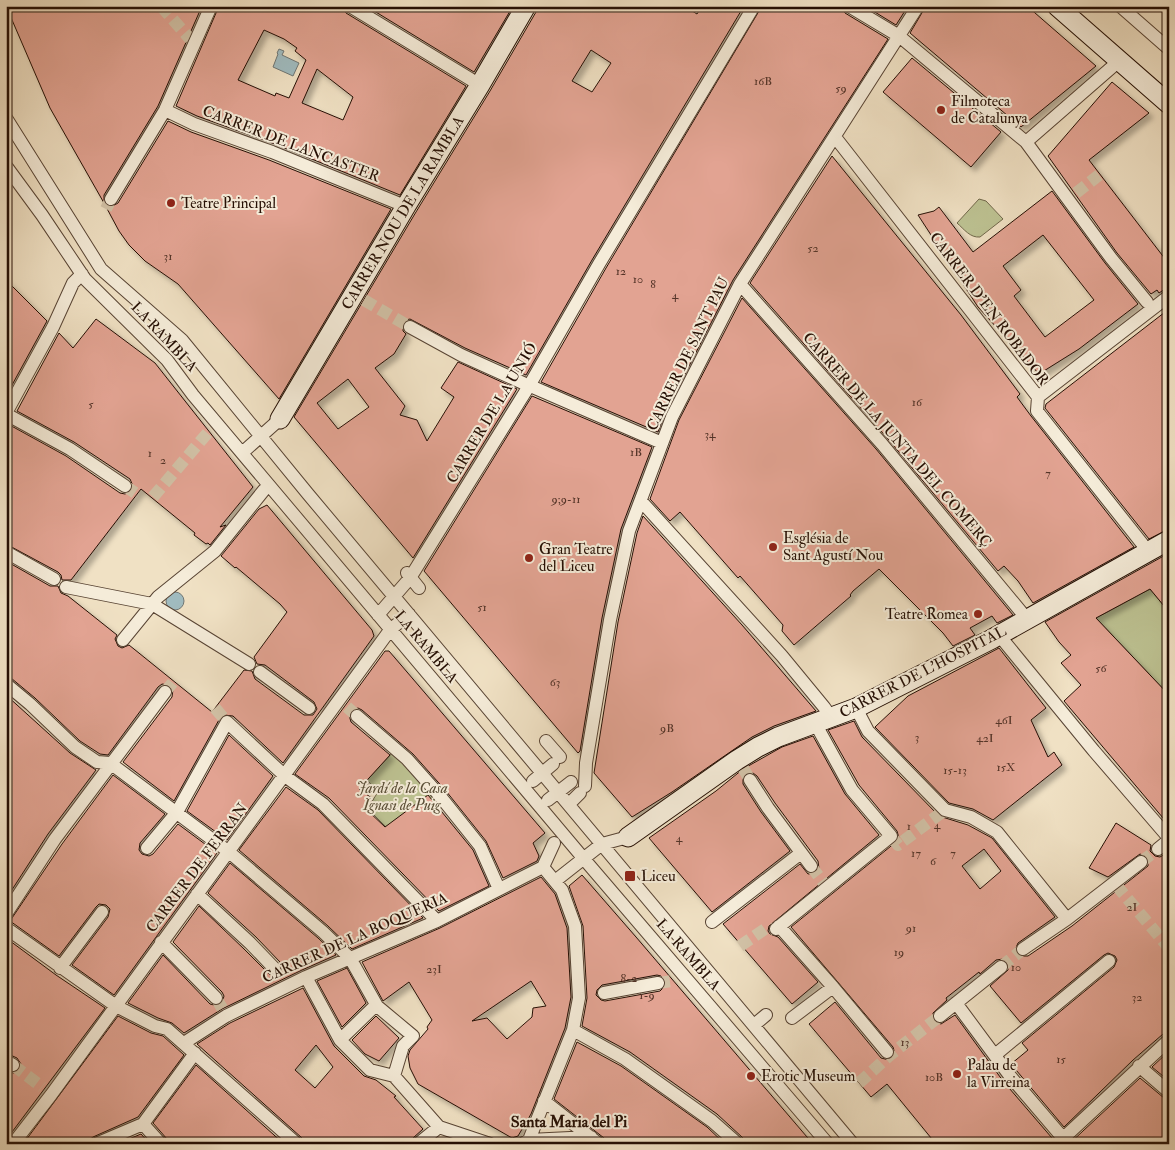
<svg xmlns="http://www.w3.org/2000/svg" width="1175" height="1150" viewBox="0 0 1175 1150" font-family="'IM FELL Double Pica',serif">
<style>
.green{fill:#bdc292;stroke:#71684b}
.water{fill:#a0bbbf;stroke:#6f7674}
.building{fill:#e2a392;stroke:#250f04;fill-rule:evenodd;filter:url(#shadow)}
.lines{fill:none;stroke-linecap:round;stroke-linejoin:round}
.street-tunnel{stroke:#d2c2a7;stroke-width:12;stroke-dasharray:12 6;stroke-linecap:butt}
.street-casing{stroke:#584434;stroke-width:14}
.secondary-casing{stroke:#250f04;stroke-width:21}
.street{stroke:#f5ecd9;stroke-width:12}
.secondary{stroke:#f5ecd9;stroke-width:19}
.poi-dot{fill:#8f2418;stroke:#f5ecd9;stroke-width:2}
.labels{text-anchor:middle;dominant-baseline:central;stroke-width:4;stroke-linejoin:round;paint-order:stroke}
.number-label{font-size:12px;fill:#543428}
.poi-label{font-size:15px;fill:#250f04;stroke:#f5ecd9;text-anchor:start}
.street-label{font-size:15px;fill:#250f04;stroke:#f5ecd9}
.park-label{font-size:15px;font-style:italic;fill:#5a4e36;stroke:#f5ecd9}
.neighbourhood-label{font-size:16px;font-weight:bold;fill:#250f04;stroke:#f5ecd9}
</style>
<defs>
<filter id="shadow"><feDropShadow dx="4.5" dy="4.5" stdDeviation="2.5" flood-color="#0004"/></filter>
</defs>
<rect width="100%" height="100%" fill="#f0e1c4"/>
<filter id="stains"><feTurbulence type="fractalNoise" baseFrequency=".004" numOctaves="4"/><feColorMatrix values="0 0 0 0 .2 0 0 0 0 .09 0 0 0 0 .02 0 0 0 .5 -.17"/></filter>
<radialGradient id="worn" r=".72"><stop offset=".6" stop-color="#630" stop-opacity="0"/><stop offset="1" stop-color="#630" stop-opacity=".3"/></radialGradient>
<!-- green -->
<path class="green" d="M979,199L986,201L1003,219L980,237C970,238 964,229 957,223Z
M1150,589L1169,612V695L1096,618Z
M393,752L439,799L416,818L399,840L371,812L373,808L369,806L378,792L367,780Z"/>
<!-- water -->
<path class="water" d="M279,49L284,51L282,55L299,63L293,76L273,67L278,54L277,53Z
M166 601a9 9 0 1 1 18 0a9 9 0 1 1-18 0Z"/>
<!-- building -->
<path class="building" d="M6,6H202L158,106L104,195V203L50,108Z
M219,6H342L346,13L466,86L400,195L275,144L197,116L176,106ZM264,30L284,39L297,48L295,51L306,60L289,98L276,93L275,96L238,80ZM317,69L353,97L343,120L302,103Z
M366,6H513L474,72Z
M537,6H684L697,14L702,6H744L592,260L526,375L465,348L410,319L406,320L403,324V331L406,334L394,354L375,368L405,406L400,415L417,420L427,441L454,397L441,388L458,362L517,389L413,558L294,417L416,212L490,91L536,12ZM591,50L611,63L592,92L572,81ZM348,379L369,407L338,429L317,403Z
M762,6H841L845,13L888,39L733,280L665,413L658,432L541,382L606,268Z
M865,6H908L896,25Z
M926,6H1027L1096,66L1021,127L910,33Z
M912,58L1001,132L971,167L883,92Z
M1112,82L1149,113L1089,160L1169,264V275L1164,283L1165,289L1159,293L1157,290L1151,294L1117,253L1048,156Z
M168,121L191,132L269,160L391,209L279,399L178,284L145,261L129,245L119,231L104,203L111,207L118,203Z
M832,156L961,315L1020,394L1017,397L1031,416L1134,547L1033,603L1018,581L1004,566L998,571L888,439L750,283Z
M1052,191L1105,263L1138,304L1079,349L1039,374L978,307L918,215L934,211L939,207L973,252ZM1043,235L1094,300L1045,337L1014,296L1021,290L1003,266Z
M6,280L47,321L6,396Z
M742,298L876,449L1013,615L997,623L992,616L970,628L975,635L953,646L943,633L879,569L853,591L850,595L851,596L794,645L782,631L783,625L776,617L740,576L738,578L680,512L670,521L650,499L679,420Z
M1169,309V529L1149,539L1045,408L1046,404Z
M96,319L155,363L253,487L220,527L226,525L210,545L208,543L206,544L194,535L195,533L141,489L71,580H62L61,575L58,572L6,544V423L66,456L120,493L125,494L131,491L133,486L130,479L74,442L17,411L59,333L73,348Z
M532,396L652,447L621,529L602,618L580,751L578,753L424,571Z
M267,505L372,630L374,636L283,763L233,716L224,715L220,718L174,801L123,762L172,697L173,689L169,685L162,684L158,687L108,755L100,754L80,741L35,698L11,678L6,676V561L50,586H58L61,593L68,596L117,635L115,639L118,646L122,648L129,645L212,712L244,670L252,671L255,679L304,715H313L317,709L314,702L265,665L257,664L254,657L287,612L280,604L236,567L235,568L221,556L259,509Z
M643,516L742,625L816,711L774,726L752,737L672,792L632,817L594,773L618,622L637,533Z
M1169,553V612L1150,589L1096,618L1169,695V825L1064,701L1081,685L1061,663L1071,655L1059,642L1045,622Z
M999,648L1046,708L1031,720L1048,757L1054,752L1062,765L993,820L973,809L949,803L875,727L908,696Z
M385,651H389L545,833L533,843L539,856L537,861L503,878L486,841L446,791L413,754L362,710L358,708L351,710L349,715L351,722L390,755L359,789L373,799L366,809L385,827L428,795L473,850L489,886L439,911L329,798L295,774Z
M6,695L70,753L96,770L48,834L6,899Z
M854,721L862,737L939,816L968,825L992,838L1055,917L1018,943L1015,950L1020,956H1028L1072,926L1148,866V857L1140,854L1108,877L1089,868L1116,823L1151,845L1150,851L1155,856L1160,857L1165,854L1169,856V1032L1163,1034L1133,1060L1064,1127L1011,1064L1028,1050L1022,1043L1114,967L1117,960L1115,956L1108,953L1104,955L1021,1023L990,986L1008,970V962L1003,959L996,960L980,974L979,972L946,998L947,1000L933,1013V1021L941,1024L955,1015L1003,1081L1052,1138L1049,1144H936L887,1084L871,1097L809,1024L835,1002L881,1058L889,1060L895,1054L893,1047L791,927L896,842L899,838L897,831L859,785L828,730ZM984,849L1001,871L980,889L962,866Z
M229,735L273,776L227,840L187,811Z
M813,736L845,794L879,835L769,926L768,931L770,934L778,937L818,982L792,1004L723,924L800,864L808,874L815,873L819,869L818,861L775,803L757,776L753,773H746L743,777V784L761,812L790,851L712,912L649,838L716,791L743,769L782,747Z
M113,775L165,814L140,843L139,850L142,854L149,856L153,854L178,824L217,853L114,995L72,965L108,917L110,909L106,905L99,904L96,907L59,956L10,921L62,844Z
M286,787L318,810L423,918L352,949L328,926L239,850Z
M230,863L318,938L336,955L302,970L222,1009L184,1033L172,1023L158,1018L128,1003L163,955L210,1004L218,1006L222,1003L224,996L222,992L173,942L199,906L244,949L269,974L276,976L282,970L280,962L256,937L208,893Z
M582,875L636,937L813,1144H746L743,1138L717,1114L630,1052L582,1026L587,998L583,926L569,886ZM657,975L661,976L666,981L665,986L660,991L605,1001L601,1000L596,995L597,990L602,985Z
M541,877L555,894L567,928L571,997L565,1028L531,1114L518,1136L512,1138L418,1084L410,1068L408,1056L410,1050L428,1029L427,1027L432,1020L409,982L383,1001L362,962L440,928ZM531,981L546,1006L533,1008L532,1017L507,1039L487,1018L472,1021Z
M6,938L56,975L105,1008L9,1136L6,1134V1070L13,1073L17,1072L20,1069L21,1064L17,1058L6,1053Z
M347,968L366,1003L342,1027L317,981Z
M303,988L334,1046L364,1076L376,1080L396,1096L394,1097L423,1129L413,1138L410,1144H305L302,1138L197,1044L230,1023ZM316,1045L333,1067L315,1088L295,1070Z
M118,1016L151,1033L163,1036L184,1055L138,1117L93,1137L89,1140L88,1144H23Z
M376,1016L399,1038L379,1061L365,1054L352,1040Z
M577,1042L621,1066L707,1127L725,1144H607L604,1138L554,1099Z
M1169,1051V1081L1152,1067Z
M196,1065L284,1144H169L167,1139L153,1123Z
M1140,1078L1164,1098L1169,1100V1144H1069Z
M141,1134L150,1144H117Z"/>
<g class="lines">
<!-- street-tunnel -->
<path class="street-tunnel" d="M161,6L190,39
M1076,193L1099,175
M106,209L111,199
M364,300L410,327
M125,486L137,494
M153,497L210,430
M165,692L174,681
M347,707L357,716
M215,708L227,722
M743,768L750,780
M891,836L898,845L945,810
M1141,862L1158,849
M811,866L826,886
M1116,885L1169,948
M740,946L765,929H776
M1001,967L1023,949
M274,968L282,985
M658,983L673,981
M216,998L225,1013
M13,1065L42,1087
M859,1083L890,1055L940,1016"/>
<!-- street casing -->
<g class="street-casing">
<path id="street" d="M350,6L480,85
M849,6L899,36L1026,142L1111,258L1147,302
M1120,6L1169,49
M165,110L194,124L272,152L405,206
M6,118L101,269L182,340L308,494L853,1144
M835,137L1038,397L1037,411L1148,551
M1026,142L1119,61
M6,166L42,215L85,279L167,360L193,395L584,859L828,1144
M111,199L165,110L211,6
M740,284L882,444L1027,619
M410,327L461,355L523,383
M535,388L662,443
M1038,397L1169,296
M6,413L53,327L73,283L82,274
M6,414L70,449L125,486
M242,453L280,419
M641,501L782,656L824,707L831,717
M6,552L54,579
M407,573L419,588
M66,587L152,604L249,664
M378,615L410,578L480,465L529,386L599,264L754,6
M123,640L158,597L215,551L264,490
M1003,640L1094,751L1169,838
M260,672L309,708
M6,684L30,704L75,747L97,762L110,763
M856,708L868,731L945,810L971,817L997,832L1067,919
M357,716L407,759L440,796L480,846L499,889
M546,741L560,757
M110,763L229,852L323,932L350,958L377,1006L413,1036L403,1046L394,1076
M750,780L768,808L811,866
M533,781L553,764
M585,786L586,763L610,620L629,531L672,417L740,284L918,6
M548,800L571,782
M569,804L580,793
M147,848L177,812L227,722L285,776L323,804L437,921
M1158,849L1169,840
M543,867L554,843
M555,881L602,844L628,837
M197,894L250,943L274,968
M6,914L55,839L165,692
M712,922L801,853
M779,926L833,987L887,1052
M6,928L116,1006L155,1026L167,1029L297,1144
M776,929L891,836L852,790L815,723
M161,942L216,998
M1023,949L1067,919L1141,862
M60,968L102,912
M306,977L340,1040L370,1070L394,1076L439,1127L490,1144
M604,993L658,983
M956,1003L1010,1076L1063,1138
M940,1016L1001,967
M792,1018L833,987
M754,1025L766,1015
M573,1030L625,1059L712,1121L738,1144
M340,1040L376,1005
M184,1043L226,1016L306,977L437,921L543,867
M995,1055L1109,961
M6,1061L13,1065
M1139,1066L1169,1092
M544,1101L599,1144
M143,1124L161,1144
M529,1140L573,1030L579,998L575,926L562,890L543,867
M524,1143L529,1140L591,1137
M13,1144L51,1095L390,630L409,614
M96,1144L143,1124L195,1053
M418,1144L439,1127
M1057,1144L1169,1040"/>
</g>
<!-- secondary casing -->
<g class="secondary-casing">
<path id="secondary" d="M1057,6L1169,104
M280,419L406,206L480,85L526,6
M628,837L737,760L758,747L778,737L856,708L992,639L1169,540"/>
</g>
<!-- street -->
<use href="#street" class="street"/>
<!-- secondary -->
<use href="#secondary" class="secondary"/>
</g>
<!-- markers -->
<g class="poi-dot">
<circle cx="941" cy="110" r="5"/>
<circle cx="171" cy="203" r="5"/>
<circle cx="773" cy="547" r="5"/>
<circle cx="529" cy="558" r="5"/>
<circle cx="978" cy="614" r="5"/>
<rect x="624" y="870" width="12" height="12" rx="2.5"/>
<circle cx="957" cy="1074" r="5"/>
<circle cx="751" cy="1076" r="5"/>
</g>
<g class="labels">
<!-- number labels -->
<g class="number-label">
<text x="763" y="81">16B</text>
<text x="841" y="88">59</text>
<text x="813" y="248">52</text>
<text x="168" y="256">31</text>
<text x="621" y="271">12</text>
<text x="638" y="279">10</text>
<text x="653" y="284">8</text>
<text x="675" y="295">4</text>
<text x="917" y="402">16</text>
<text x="91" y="404">5</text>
<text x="710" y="434">34</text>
<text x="636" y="452">1B</text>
<text x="150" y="453">1</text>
<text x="163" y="460">2</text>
<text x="1048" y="473">7</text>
<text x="566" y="499">9;9-11</text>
<text x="482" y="607">51</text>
<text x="1101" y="668">56</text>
<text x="555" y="682">63</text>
<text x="1004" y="720">46I</text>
<text x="667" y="728">9B</text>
<text x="917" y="737">3</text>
<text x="985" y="738">42I</text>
<text x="1006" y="767">15X</text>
<text x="955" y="770">15-13</text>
<text x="937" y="825">4</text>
<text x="909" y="826">1</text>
<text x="679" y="838">4</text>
<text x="916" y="853">17</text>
<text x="953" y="853">7</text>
<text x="933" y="861">6</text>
<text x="1132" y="907">2I</text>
<text x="911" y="928">91</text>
<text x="899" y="952">19</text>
<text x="1016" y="967">10</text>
<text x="434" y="969">23I</text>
<text x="629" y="978">8-2</text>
<text x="647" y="995">1-9</text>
<text x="1137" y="997">32</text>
<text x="905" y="1042">13</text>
<text x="1061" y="1059">15</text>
<text x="934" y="1077">10B</text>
</g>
<!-- poi labels -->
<g class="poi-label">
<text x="951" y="101">Filmoteca<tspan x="951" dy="17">de Catalunya</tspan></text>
<text x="181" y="203">Teatre Principal</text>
<text x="783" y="538">Església de<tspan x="783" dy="17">Sant Agustí Nou</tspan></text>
<text x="539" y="549">Gran Teatre<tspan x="539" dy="17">del Liceu</tspan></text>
<text x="968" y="614" text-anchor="end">Teatre Romea</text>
<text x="641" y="876">Liceu</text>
<text x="967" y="1065">Palau de<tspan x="967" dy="17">la Virreina</tspan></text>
<text x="761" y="1076">Erotic Museum</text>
</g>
<!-- street labels -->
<g class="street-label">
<text transform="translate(291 144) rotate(21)">CARRER DE LANCASTER</text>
<text transform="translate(403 213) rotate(-59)">CARRER NOU DE LA RAMBLA</text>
<text transform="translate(989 309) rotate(53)">CARRER D'EN ROBADOR</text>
<text transform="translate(164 337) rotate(47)">LA RAMBLA</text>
<text transform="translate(688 354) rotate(-64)">CARRER DE SANT PAU</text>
<text transform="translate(492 413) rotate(-59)">CARRER DE LA UNIÓ</text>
<text transform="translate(897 440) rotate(49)">CARRER DE LA JUNTA DEL COMERÇ</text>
<text transform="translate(426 647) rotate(50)">LA RAMBLA</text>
<text transform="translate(923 672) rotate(-27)">CARRER DE L'HOSPITAL</text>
<text transform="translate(197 868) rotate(-53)">CARRER DE FERRAN</text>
<text transform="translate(355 938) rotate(-24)">CARRER DE LA BOQUERIA</text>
<text transform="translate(688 955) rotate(49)">LA RAMBLA</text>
</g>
<!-- park labels -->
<g class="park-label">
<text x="402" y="788">Jardí de la Casa<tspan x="402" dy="17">Ignasi de Puig</tspan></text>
</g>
<!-- neighbourhood labels -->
<g class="neighbourhood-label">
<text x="569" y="1122">Santa Maria del Pi</text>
</g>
</g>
<!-- margin -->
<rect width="1175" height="1150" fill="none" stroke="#f0e1c4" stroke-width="25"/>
<rect x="8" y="8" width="1160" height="1135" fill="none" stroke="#250f04" stroke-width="2.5"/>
<rect x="12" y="12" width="1150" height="1125" fill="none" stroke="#250f04"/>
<rect width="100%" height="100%" filter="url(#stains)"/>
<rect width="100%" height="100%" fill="url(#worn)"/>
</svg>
